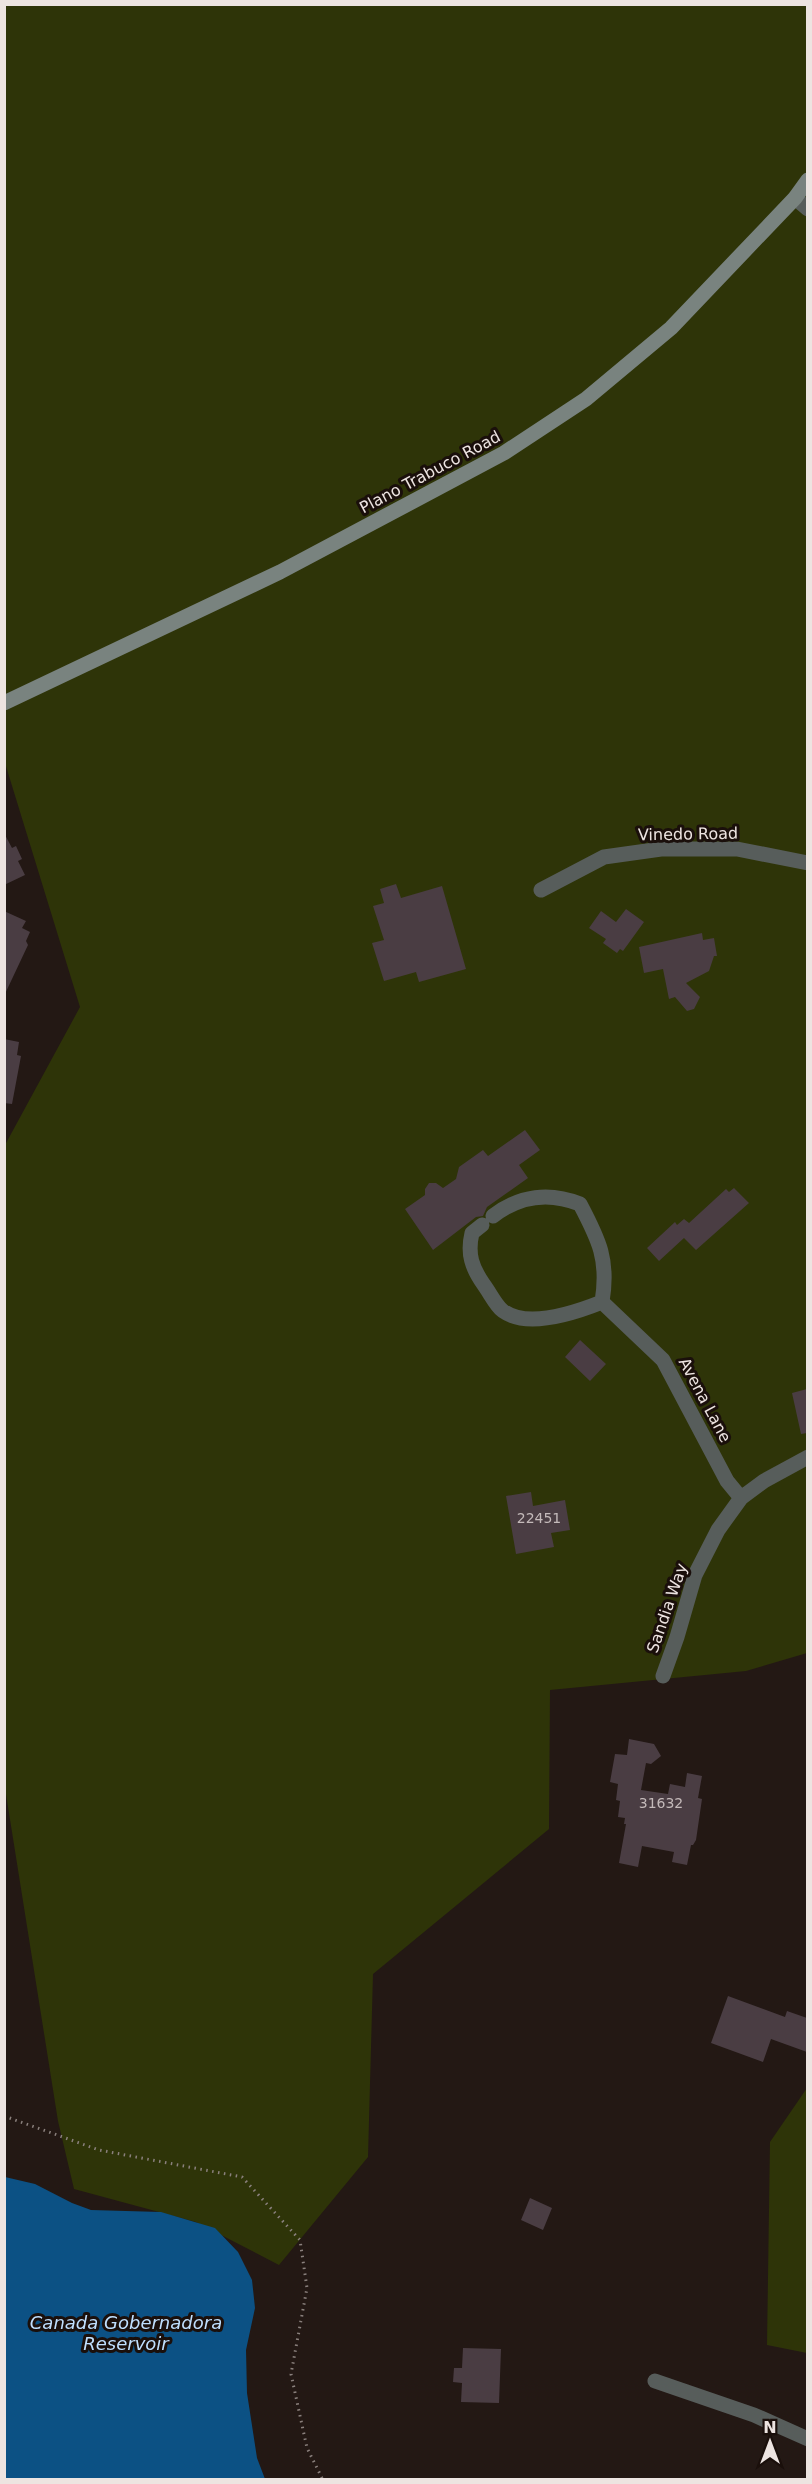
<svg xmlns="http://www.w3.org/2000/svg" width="812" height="2484" viewBox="0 0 812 2484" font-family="'DejaVu Sans',sans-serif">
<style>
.green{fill:#2e3408}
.water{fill:#0c5184}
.building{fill:#4a3d43}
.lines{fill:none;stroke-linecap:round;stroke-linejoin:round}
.path{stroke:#8a807d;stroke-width:3;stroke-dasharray:1.5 4.5;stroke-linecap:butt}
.street{stroke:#575d5b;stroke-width:15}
.secondary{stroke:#79837f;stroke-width:15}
.labels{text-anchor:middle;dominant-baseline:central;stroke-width:6;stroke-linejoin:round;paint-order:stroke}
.number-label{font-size:14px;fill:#c4baba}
.street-label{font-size:16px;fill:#ede4e1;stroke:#1a0f0b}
.water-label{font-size:18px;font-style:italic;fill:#bfdffe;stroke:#1a0f0b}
</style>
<rect width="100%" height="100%" fill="#231814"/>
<!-- green -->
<path class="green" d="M4,5H807V1653L746,1671L550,1690L549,1829L373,1974L368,2157L279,2265L196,2222L74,2189L58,2121L5,1788V1145L80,1007L5,763Z
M807,2088V2353L767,2345L770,2142Z"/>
<!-- water -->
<path class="water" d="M5,2177L35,2184L72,2203L91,2210L161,2212L215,2228L238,2252L252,2280L255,2308L246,2350L247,2393L257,2458L265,2479H5Z"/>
<!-- building -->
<path class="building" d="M4,833L12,848L16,846L22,859L18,861L25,875L4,885Z
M396,884L401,898L442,886L466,969L419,982L416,972L384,981L372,943L384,940L373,906L384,903L380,889Z
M626,909L644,922L623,951L620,949L617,953L603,943L606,939L589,928L601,911L616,922Z
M4,911L26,921L22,928L30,932L26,941L28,945L4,996Z
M702,933L703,940L714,938L717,956H714L709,971L686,983L700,997L694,1009L687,1011L675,997L669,999L663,969L644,973L639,947Z
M4,1039L19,1042L17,1055L21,1056L12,1104L4,1103Z
M525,1130L540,1150L519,1165L528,1178L487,1207L483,1216L476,1217L433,1250L405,1209L425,1195V1189L429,1183H436L443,1188L456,1179L459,1167L483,1150L488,1156Z
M734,1188L749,1203L696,1250L684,1238L659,1261L647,1248L675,1222L677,1225L684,1219L689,1223L726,1189L729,1192Z
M580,1340L606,1364L590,1381L565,1357Z
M807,1389V1433L801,1434L792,1393Z
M531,1492L533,1506L565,1500L570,1530L551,1533L554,1547L516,1554L506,1496Z
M629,1739L654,1744L661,1756L651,1764L646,1763L641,1790L668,1794L670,1784L685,1787L687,1773L702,1776L698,1798L702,1799L696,1840L693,1845H691L687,1865L672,1862L674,1852L642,1846L638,1867L619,1863L626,1824H624L625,1818L618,1817L620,1801L616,1800L618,1784L610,1782L615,1754L627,1755Z
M728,1996L785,2017L787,2011L807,2018V2052L771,2039L763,2062L711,2043Z
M530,2198L552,2208L543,2230L521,2220Z
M463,2348L501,2349L499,2403L461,2402L462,2383L453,2382L454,2368H462Z"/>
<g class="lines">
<!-- path -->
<path class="path" d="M4,2116L99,2150L242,2177L300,2240L307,2288L291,2374L307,2448L323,2480"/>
<!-- street -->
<path class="street" d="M795,198L808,209
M541,890L604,857L661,849H737L808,863
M482,1225L472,1233C467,1254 472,1268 484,1285C490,1293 496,1306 503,1311C528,1329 577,1312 602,1302C609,1260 599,1240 580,1204C550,1192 520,1195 493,1216
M602,1302L663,1360L727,1481L741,1498
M663,1676L677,1637L695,1575L718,1530L741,1498L764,1481L808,1457
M655,2381L754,2415L808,2439"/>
<!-- secondary -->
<path class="secondary" d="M4,703L280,572L504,453L586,399L671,328L795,198L808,180"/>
</g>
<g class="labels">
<!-- number labels -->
<g class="number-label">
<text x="539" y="1518">22451</text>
<text x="661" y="1803">31632</text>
</g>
<!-- street labels -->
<g class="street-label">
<text transform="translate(430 472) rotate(-28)">Plano Trabuco Road</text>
<text transform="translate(688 834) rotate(-1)">Vinedo Road</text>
<text transform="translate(705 1400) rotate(62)">Avena Lane</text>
<text transform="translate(667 1608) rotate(-71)">Sandia Way</text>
</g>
<!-- water labels -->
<g class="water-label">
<text x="126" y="2322">Canada Gobernadora<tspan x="126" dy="21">Reservoir</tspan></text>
</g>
</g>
<!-- border -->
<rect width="812" height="2484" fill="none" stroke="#ede4e1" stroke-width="12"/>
<!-- north arrow -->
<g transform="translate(770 2442)" stroke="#1a0f0b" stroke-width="4.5" paint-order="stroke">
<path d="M0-4.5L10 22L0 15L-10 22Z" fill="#ede4e1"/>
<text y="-9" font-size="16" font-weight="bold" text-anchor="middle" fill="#ede4e1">N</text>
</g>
</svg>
